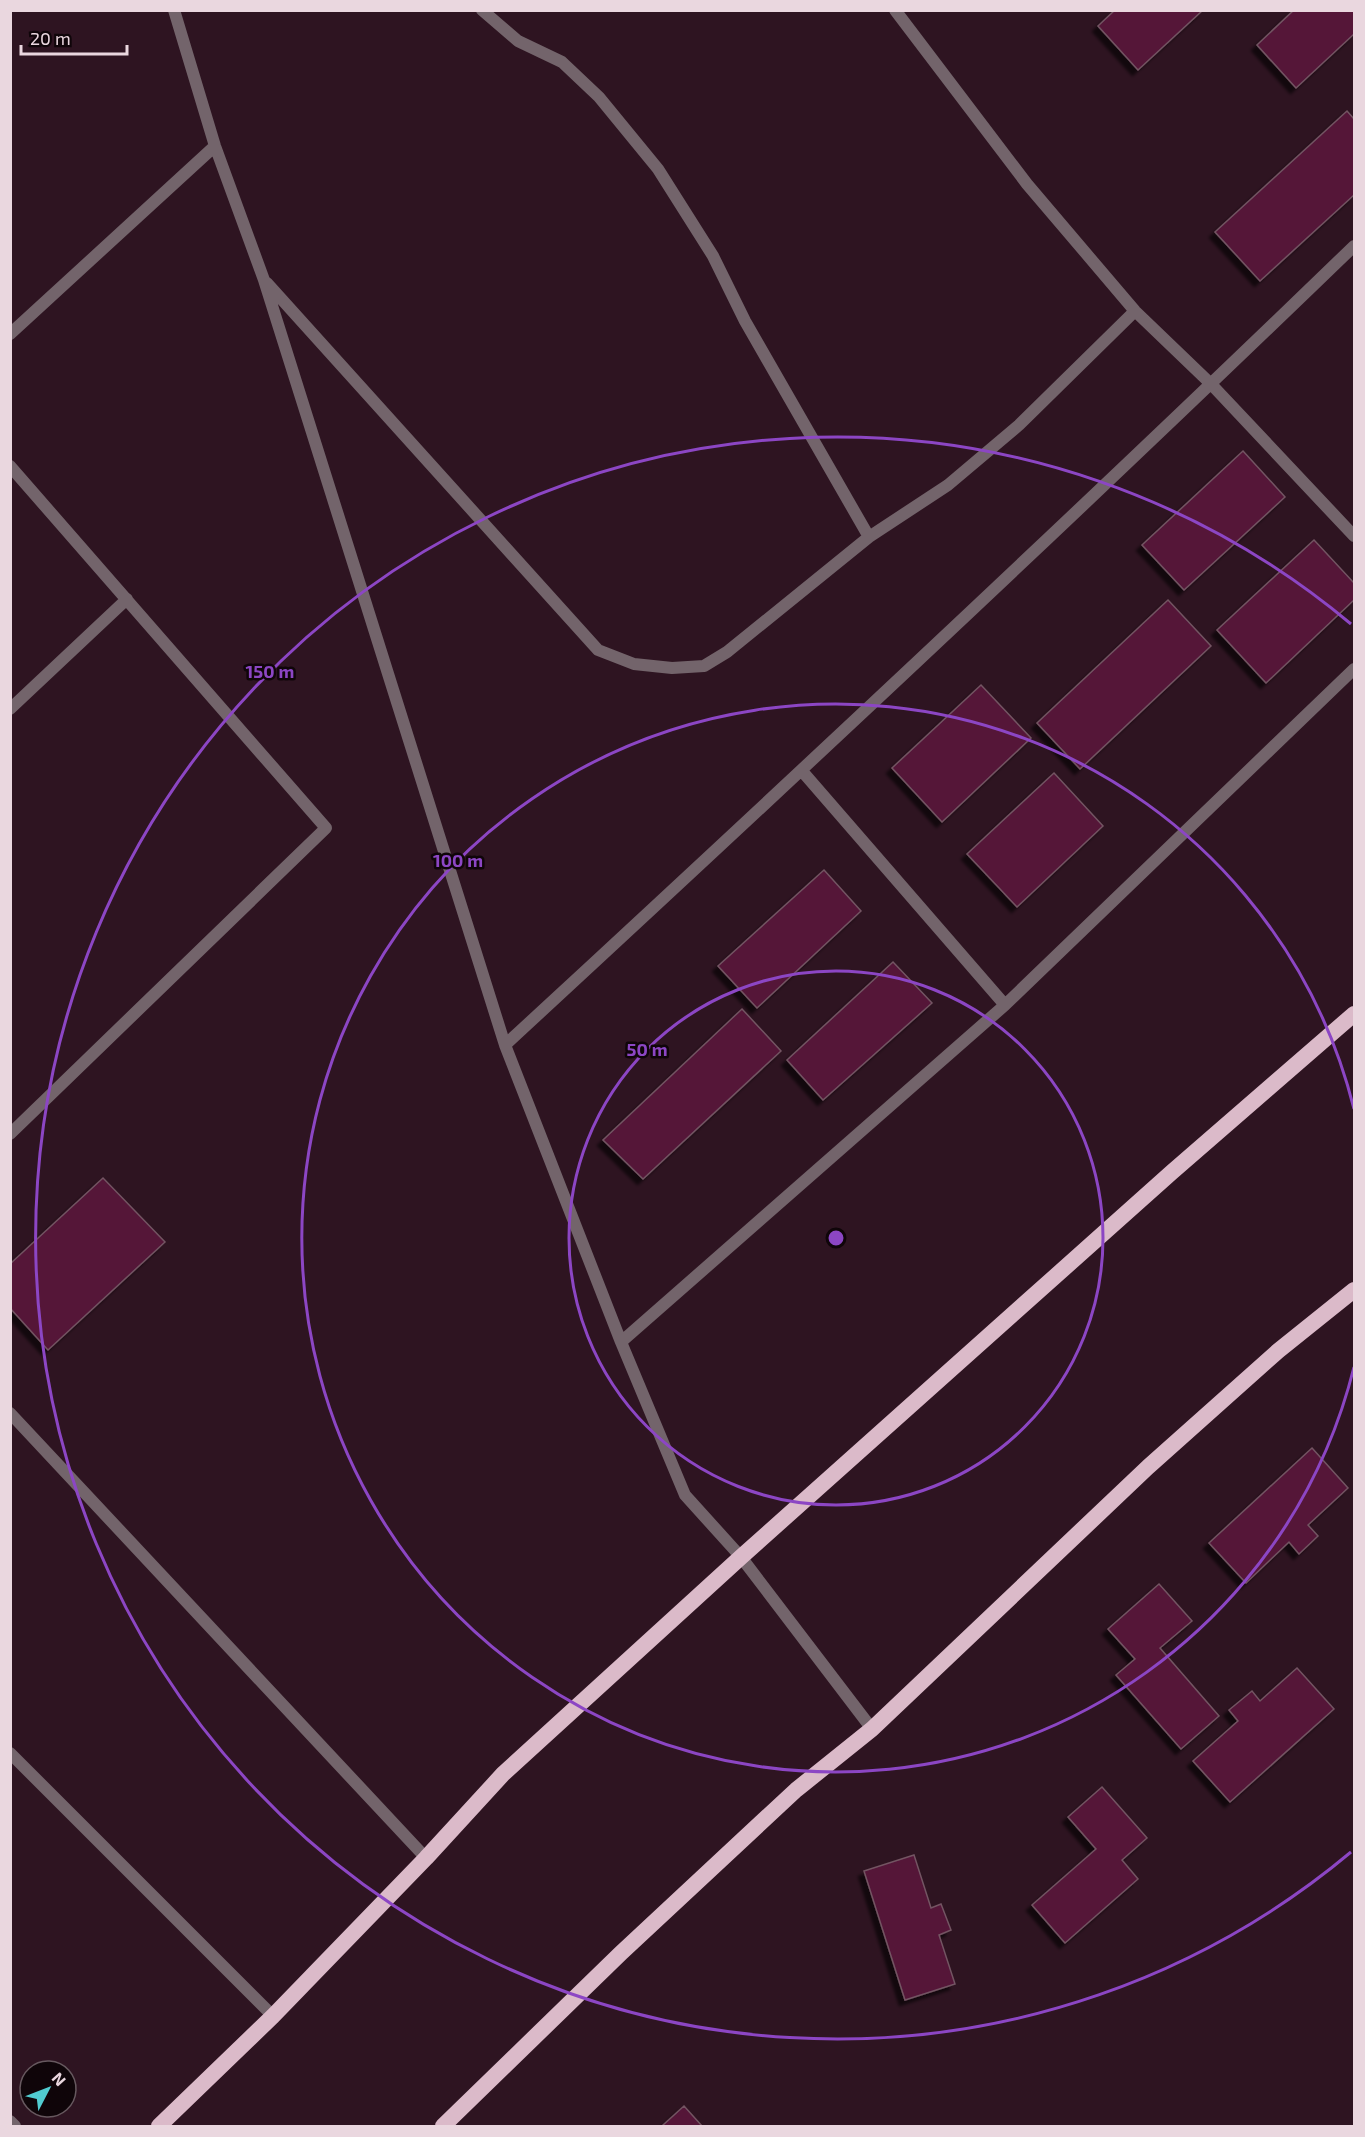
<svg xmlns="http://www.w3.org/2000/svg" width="1365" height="2137" viewBox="0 0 1365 2137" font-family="'Exo 2',sans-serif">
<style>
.building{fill:#541439;stroke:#735462;stroke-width:1.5;filter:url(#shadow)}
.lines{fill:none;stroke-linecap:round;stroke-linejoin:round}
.minor{stroke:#73646b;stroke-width:12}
.trunk{stroke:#dbbac9;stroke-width:16}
.ring{fill:none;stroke:#8c46c4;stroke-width:3}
.centre{fill:#8c46c4;stroke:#0f0509;stroke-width:3}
.ring-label{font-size:18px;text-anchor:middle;font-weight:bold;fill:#8c46c4;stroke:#0f0509;stroke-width:5;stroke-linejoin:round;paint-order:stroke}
</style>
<defs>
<filter id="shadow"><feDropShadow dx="-5.5" dy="5.5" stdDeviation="1.5" flood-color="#0009"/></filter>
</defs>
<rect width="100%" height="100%" fill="#2e1421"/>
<!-- building -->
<path class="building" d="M1115,10H1203L1138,70L1098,26Z
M1294,10H1354V34L1296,88L1257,45Z
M1347,111L1354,119V195L1260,281L1215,232Z
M1243,451L1285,497L1184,590L1142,545Z
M1314,540L1354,583V600L1266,683L1217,630Z
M1168,600L1211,646L1080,769L1037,723Z
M981,685L1031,738L942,822L892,768Z
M1054,773L1103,826L1017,907L967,854Z
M824,870L861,911L757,1008L718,966Z
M893,962L932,1003L823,1100L787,1060Z
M742,1009L781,1051L643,1179L603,1140Z
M103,1178L165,1242L48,1350L10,1308V1264Z
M1312,1448L1348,1488L1308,1525L1318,1536L1299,1554L1289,1542L1246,1583L1209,1543Z
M1159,1584L1192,1621L1160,1648L1219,1716L1181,1749L1116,1675L1135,1659L1108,1629Z
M1297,1668L1334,1709L1230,1802L1193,1761L1238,1721L1229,1710L1252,1691L1260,1701Z
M1102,1787L1147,1838L1122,1860L1138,1879L1065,1943L1032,1905L1096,1849L1068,1817Z
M914,1855L931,1908L941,1904L951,1930L939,1935L955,1984L905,2000L864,1871Z
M684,2106L702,2126H662Z"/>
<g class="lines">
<!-- minor -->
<path class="minor" d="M174,10L215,146L264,280L505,1045L621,1342L685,1495L741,1557L872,1729
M482,10L518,41L562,62L599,97L658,169L713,256L745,321L869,537
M895,10L1027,184L1135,311L1211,384L1354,536
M267,283L598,650L634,664L672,668L704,666L727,652L869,537L948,485L1019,425L1135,311
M10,334L215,146
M10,466L326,828L10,1134
M10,709L127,599
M802,771L1005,1005
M505,1045C791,781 1075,516 1354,246
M621,1342L1005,1005L1354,669
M10,1413L426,1858
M10,1753L273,2016
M10,2121L15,2126"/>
<!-- trunk -->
<path class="trunk" d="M159,2126L273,2016L426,1858L503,1774L741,1557L1172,1172L1354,1014
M443,2126L621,1953L796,1790L872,1729L1148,1467L1278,1351L1354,1290"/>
</g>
<!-- distance rings -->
<g class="ring">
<circle cx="836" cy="1238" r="267"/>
<path d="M1354 1367A534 534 0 1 1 1354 1109"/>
<path d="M1351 1852A801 801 0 1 1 1351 624"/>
</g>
<circle cx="836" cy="1238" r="9" class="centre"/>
<g class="ring-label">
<text x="270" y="678">150 m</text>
<text x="458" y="867">100 m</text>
<text x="647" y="1056">50 m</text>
</g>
<!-- border -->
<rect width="1365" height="2137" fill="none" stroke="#ead7df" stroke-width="24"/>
<!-- north arrow -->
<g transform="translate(48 2089) rotate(48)"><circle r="28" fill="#0f0509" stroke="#67595f" stroke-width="1.5"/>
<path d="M0-4.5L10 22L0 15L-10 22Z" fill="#51ccd1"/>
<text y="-9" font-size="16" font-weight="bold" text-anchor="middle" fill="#ead7df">N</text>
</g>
<!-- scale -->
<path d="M21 45v9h106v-9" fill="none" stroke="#ead7df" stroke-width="3"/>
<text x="30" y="45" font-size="18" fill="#ead7df" stroke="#0f0509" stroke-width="4.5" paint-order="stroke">20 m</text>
</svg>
